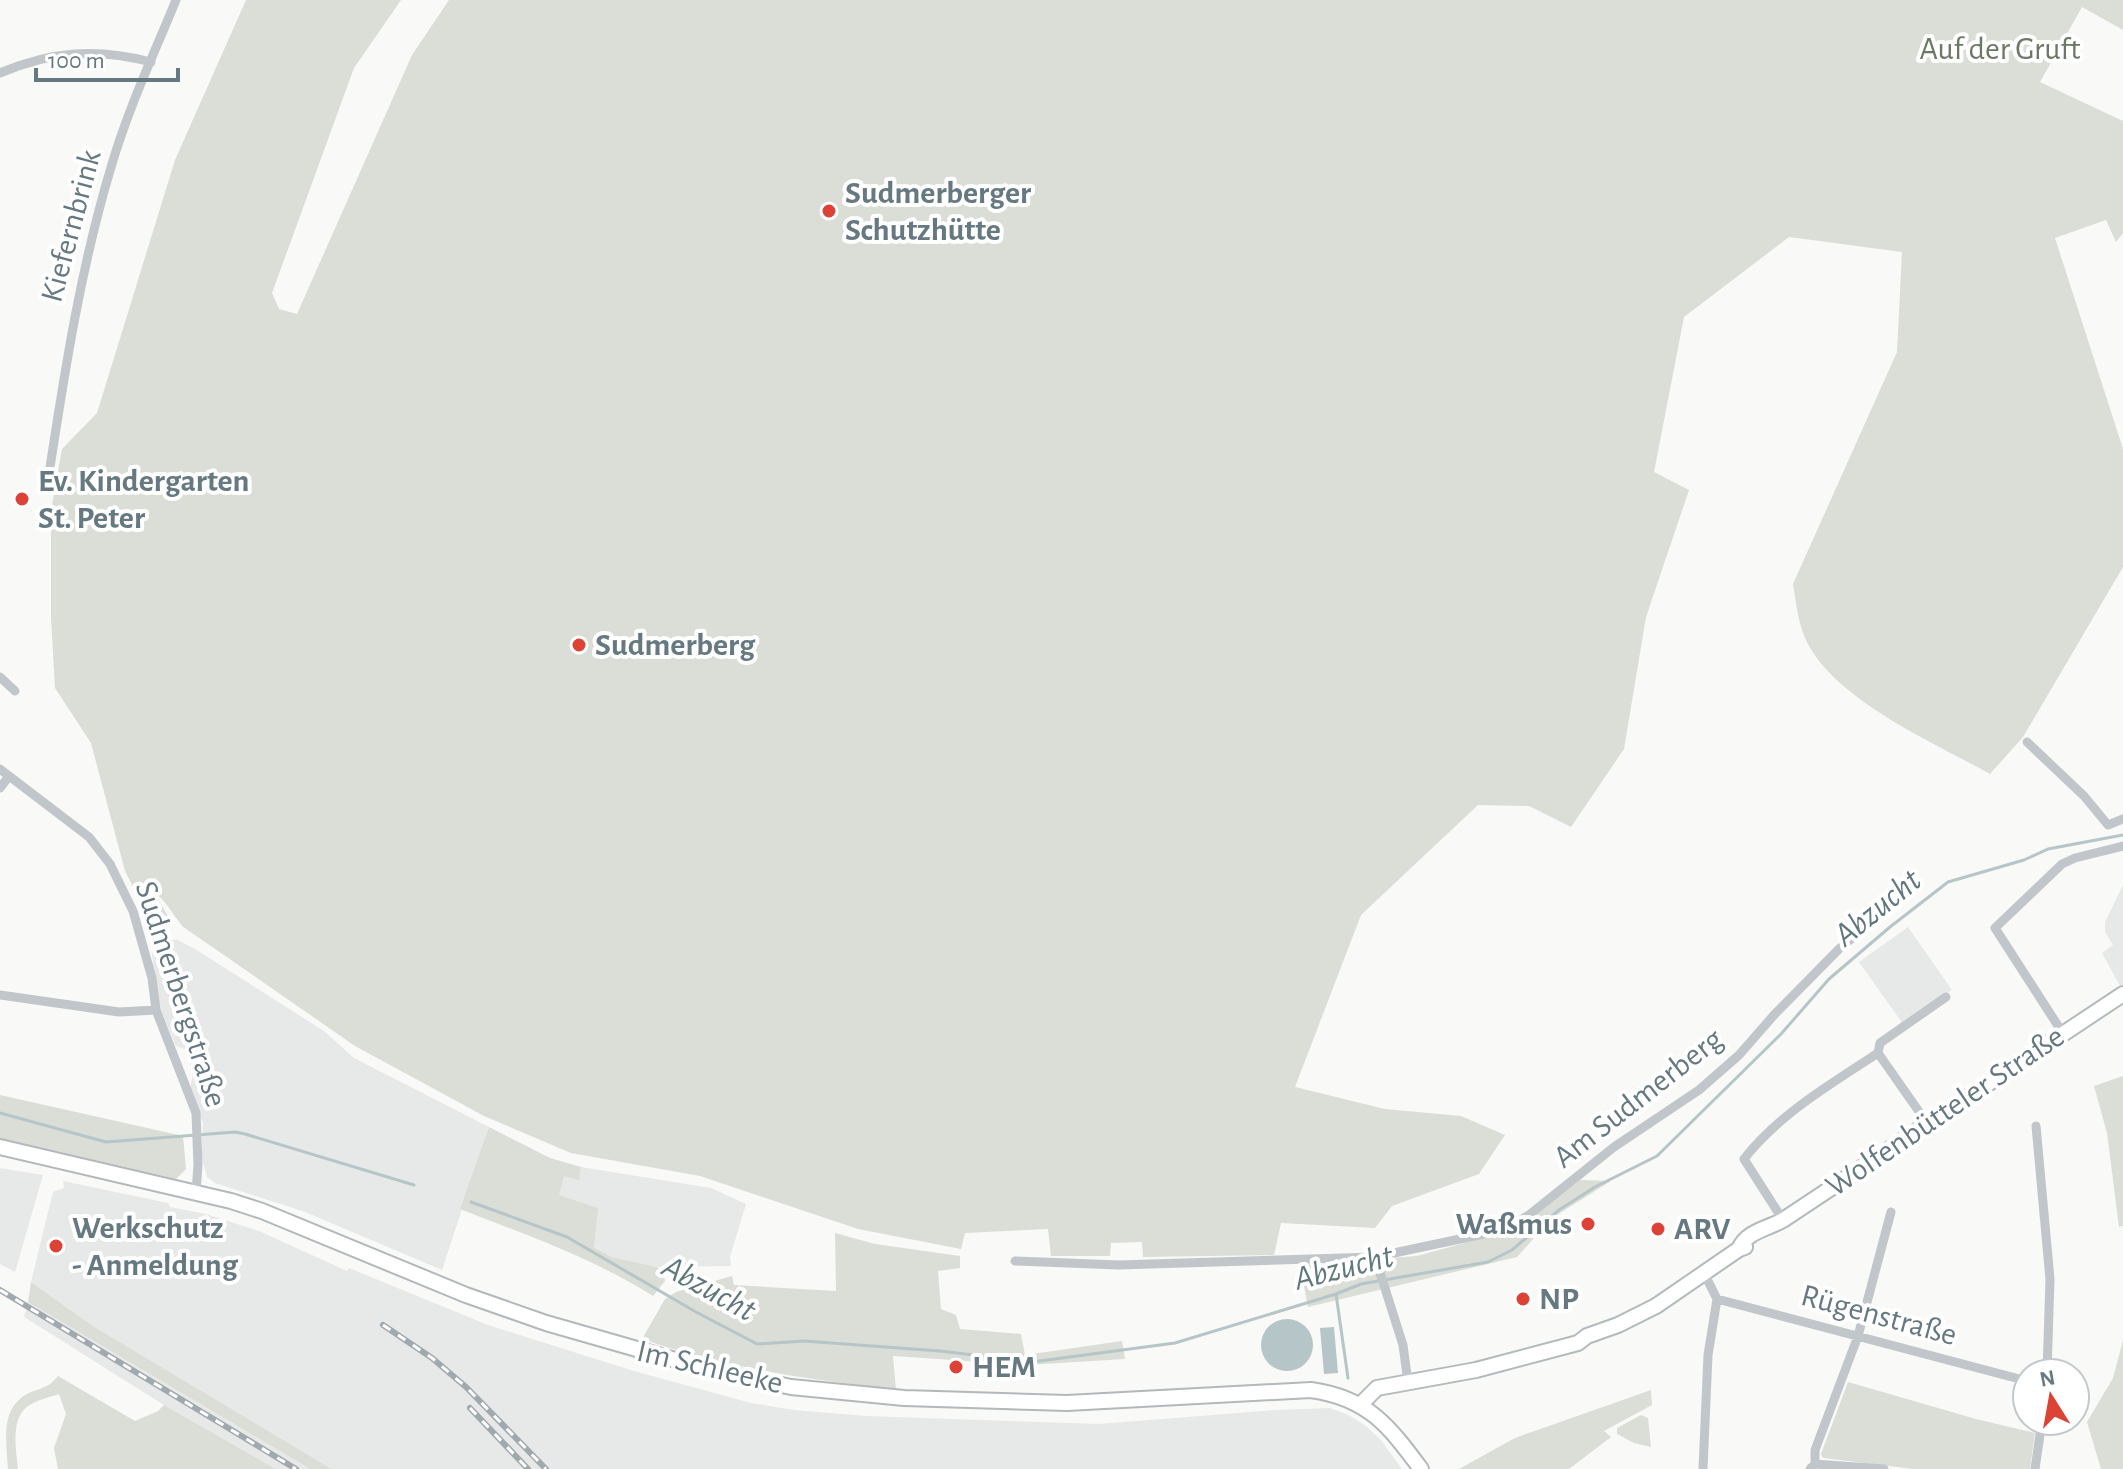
<svg xmlns="http://www.w3.org/2000/svg" width="2123" height="1469" viewBox="0 0 2123 1469" font-family="'Alegreya Sans',sans-serif">
<style>
.built{fill:#e7e9e8}
.green{fill:#daded7}
.water{fill:#b6c5c7}
.lines{fill:none;stroke-linecap:round;stroke-linejoin:round}
.stream{stroke:#b6c5c7;stroke-width:3}
.secondary-casing{stroke:#b3babd;stroke-width:18}
.primary-casing{stroke:#b2b8bb;stroke-width:18}
.street{stroke:#c0c6c9;stroke-width:9}
.secondary{stroke:#fff;stroke-width:14}
.primary{stroke:#fff;stroke-width:14}
.rail-casing{stroke:#a0a9ad;stroke-width:6}
.rail{stroke:#fff;stroke-width:3;stroke-dasharray:9;stroke-linecap:butt}
.poi-dot{fill:#dc4235;stroke:#fff;stroke-width:3}
.labels{text-anchor:middle;dominant-baseline:central;stroke-width:8;stroke-linejoin:round;paint-order:stroke}
.park-label{font-size:32px;fill:#6b7964;stroke:#fff}
.poi-label{font-size:32px;font-weight:bold;fill:#667981;stroke:#fff;text-anchor:start}
.street-label{font-size:32px;fill:#667981;stroke:#fff}
.water-label{font-size:34px;font-style:italic;fill:#60787b;stroke:#fff}
</style>
<rect width="100%" height="100%" fill="#f9f9f7"/>
<!-- built -->
<path class="built" d="M2123,885V984L2120,986L2102,953L2113,945L2105,932V922Z
M1908,927L1952,990L1903,1024L1859,962Z
M166,939L178,940L195,949L324,1031L354,1058L489,1127L442,1270L305,1212L215,1183L207,1177L201,1155L203,1123L190,1089L193,1073L185,1049L176,1046L158,1003L152,954L154,943Z
M581,1167L711,1188L746,1204L730,1257L731,1266L657,1267L612,1257L593,1246L558,1195L564,1175L579,1179Z
M0,1168L43,1175L15,1272L0,1264Z
M63,1181L168,1203L170,1207L206,1214L259,1231L347,1271L349,1268L488,1325L634,1371L751,1403L794,1410L866,1416L1099,1424L1275,1410L1329,1408L1347,1414L1366,1426L1381,1440L1402,1469H332L93,1326L31,1282L53,1192L64,1188Z
M28,1302L310,1469H276L164,1405L24,1317Z"/>
<!-- green -->
<path class="green" d="M246,0H401L354,68L272,293L279,309L297,314L412,55L449,0H2123V30L2082,7L2040,82L2123,121V233L2116,242L2106,220L2055,238L2123,449V567L2023,737L1990,774C1933,742 1832,699 1805,638C1798,621 1796,602 1793,584L1897,352L1902,252L1789,237L1684,317L1654,472L1689,490L1646,617L1624,749L1571,827L1529,806L1478,805L1361,915L1295,1087L1385,1109L1461,1116L1505,1135L1479,1174L1392,1206L1375,1228L1281,1223L1274,1255L1143,1257L1142,1242L1111,1243L1110,1256H1051L1048,1229L965,1233L961,1249L858,1229L700,1176L571,1153L484,1116L355,1046L182,926L167,905L148,883L171,921L154,928L125,871L91,743L55,688L51,618V510L62,449L97,413L175,160Z
M2123,1076V1226L2119,1227L2107,1133L2094,1086Z
M0,1095L183,1136L186,1169L176,1179L0,1138Z
M489,1127L550,1158L581,1167L579,1180L564,1176L559,1195L598,1208L594,1247L612,1257L657,1267L663,1271L665,1281L653,1296C593,1258 526,1235 460,1209Z
M1580,1180L1611,1181L1552,1218L1517,1257L1308,1307L1300,1265L1417,1256L1519,1228Z
M835,1233L875,1244L960,1256V1268L938,1271L941,1309L956,1315L960,1329L1021,1334L1025,1355L1122,1341L1125,1359L1027,1365L893,1356L896,1389C809,1380 725,1368 642,1339L665,1299L676,1292L732,1276L734,1285L836,1291Z
M31,1282L93,1326L332,1469H310L28,1302Z
M2123,1340V1469H2101L2087,1422L2113,1378Z
M58,1376L135,1421L158,1411L164,1405L276,1469H58L54,1448L66,1414L59,1394C50,1397 37,1400 28,1406C10,1419 16,1450 18,1469H8C6,1437 0,1406 31,1392C43,1388 50,1386 58,1376Z
M1848,1382L1976,1419L2035,1433L2030,1469H1913L1823,1458L1821,1454Z
M1651,1390L1652,1405L1604,1431L1611,1437L1569,1469H1459L1515,1438Z
M1641,1415L1648,1418L1651,1447L1634,1443L1617,1434V1428Z"/>
<!-- water -->
<path class="water" d="M1261 1345a26 26 0 1 1 52 0a26 26 0 1 1-52 0Z
M1334,1327L1338,1373L1324,1374L1320,1328Z"/>
<g class="lines">
<!-- stream -->
<path class="stream" d="M0,1113L106,1142L235,1132L245,1134L414,1185
M471,1202L567,1237L696,1312L757,1344L804,1341L940,1351L1032,1362L1175,1343L1336,1294L1361,1284L1488,1262L1512,1250L1559,1210L1595,1187L1657,1156L1781,1034L1829,979L1890,927L1948,882L2024,860L2048,849L2123,835
M1336,1294L1348,1378"/>
<!-- secondary casing -->
<g class="secondary-casing">
<path id="secondary" d="M1739,1249C1747,1231 1767,1229 1783,1220L2123,994
M1360,1405L1377,1388L1476,1370L1578,1343L1587,1336L1618,1325L1656,1306L1739,1249L1745,1247"/>
</g>
<!-- primary casing -->
<g class="primary-casing">
<path id="primary" d="M0,1147L231,1201L262,1211L466,1295L546,1323L710,1370L791,1387L904,1398L1067,1403L1311,1390C1368,1398 1389,1426 1421,1469"/>
</g>
<!-- street -->
<path class="street" d="M0,73C52,51 97,48 151,62
M49,474C65,369 81,266 112,164C128,109 154,54 176,0
M0,677L15,691
M2027,742L2084,796L2108,825L2123,819
M0,769L89,837L110,864L133,911L152,978L156,1010L196,1113L198,1165L196,1192
M0,788L9,776
M0,995L119,1012L156,1010
M2062,1032L1995,928L2062,864L2075,858L2123,846
M1878,1053L1880,1043L1946,997
M2036,1126L2050,1279L2047,1373
M1783,1220L1744,1159C1779,1114 1831,1084 1878,1053L1927,1123
M1375,1257L1493,1232L1512,1225L1529,1215L1614,1147L1699,1090L1739,1055L1774,1015L1839,949L1891,906
M1015,1261L1119,1265L1375,1257L1403,1345L1408,1383
M1717,1299L2027,1381
M1815,1464L1884,1469
M1703,1469L1708,1355L1717,1299L1704,1273
M1810,1469L1815,1464V1450L1858,1336L1891,1212
M2035,1469L2042,1421"/>
<!-- secondary -->
<use href="#secondary" class="secondary"/>
<!-- primary -->
<use href="#primary" class="primary"/>
<!-- rail casing -->
<g class="rail-casing">
<path id="rail" d="M0,1290L296,1469
M383,1325L432,1358L466,1387L546,1469
M470,1408L528,1469"/>
</g>
<!-- rail -->
<use href="#rail" class="rail"/>
</g>
<!-- markers -->
<g class="poi-dot">
<circle cx="829" cy="211" r="8"/>
<circle cx="22" cy="499" r="8"/>
<circle cx="579" cy="645" r="8"/>
<circle cx="1588" cy="1224" r="8"/>
<circle cx="1658" cy="1229" r="8"/>
<circle cx="56" cy="1246" r="8"/>
<circle cx="1523" cy="1299" r="8"/>
<circle cx="956" cy="1367" r="8"/>
</g>
<g class="labels">
<!-- park labels -->
<g class="park-label">
<text x="2000" y="49">Auf der Gruft</text>
</g>
<!-- poi labels -->
<g class="poi-label">
<text x="845" y="193">Sudmerberger<tspan x="845" dy="37">Schutzhütte</tspan></text>
<text x="38" y="481">Ev. Kindergarten<tspan x="38" dy="37">St. Peter</tspan></text>
<text x="595" y="645">Sudmerberg</text>
<text x="1572" y="1224" text-anchor="end">Waßmus</text>
<text x="72" y="1228">Werkschutz<tspan x="72" dy="37">- Anmeldung</tspan></text>
<text x="1674" y="1229">ARV</text>
<text x="1539" y="1299">NP</text>
<text x="972" y="1367">HEM</text>
</g>
<!-- street labels -->
<g class="street-label">
<text transform="translate(71 226) rotate(-75)">Kiefernbrink</text>
<text transform="translate(181 994) rotate(72)">Sudmerbergstraße</text>
<text transform="translate(1638 1098) rotate(-38)">Am Sudmerberg</text>
<text transform="translate(1945 1111) rotate(-34)">Wolfenbütteler Straße</text>
<text transform="translate(1879 1315) rotate(15)">Rügenstraße</text>
<text transform="translate(710 1367) rotate(13)">Im Schleeke</text>
</g>
<!-- water labels -->
<g class="water-label">
<text transform="translate(1878 908) rotate(-39)">Abzucht</text>
<text transform="translate(1344 1268) rotate(-14)">Abzucht</text>
<text transform="translate(709 1289) rotate(29)">Abzucht</text>
</g>
</g>
<!-- north arrow -->
<g transform="translate(2051 1397) rotate(349)"><circle r="38" fill="#ffffff" stroke="#c2c9cd" stroke-width="2"/>
<path d="M0-6L14 30L0 20L-14 30Z" fill="#dc4235"/>
<text y="-12" font-size="22" font-weight="bold" text-anchor="middle" fill="#667981">N</text>
</g>
<!-- scale -->
<path d="M36 68v12h142v-12" fill="none" stroke="#667981" stroke-width="4"/>
<text x="48" y="68" font-size="24" fill="#667981" stroke="#ffffff" stroke-width="6" paint-order="stroke">100 m</text>
</svg>
